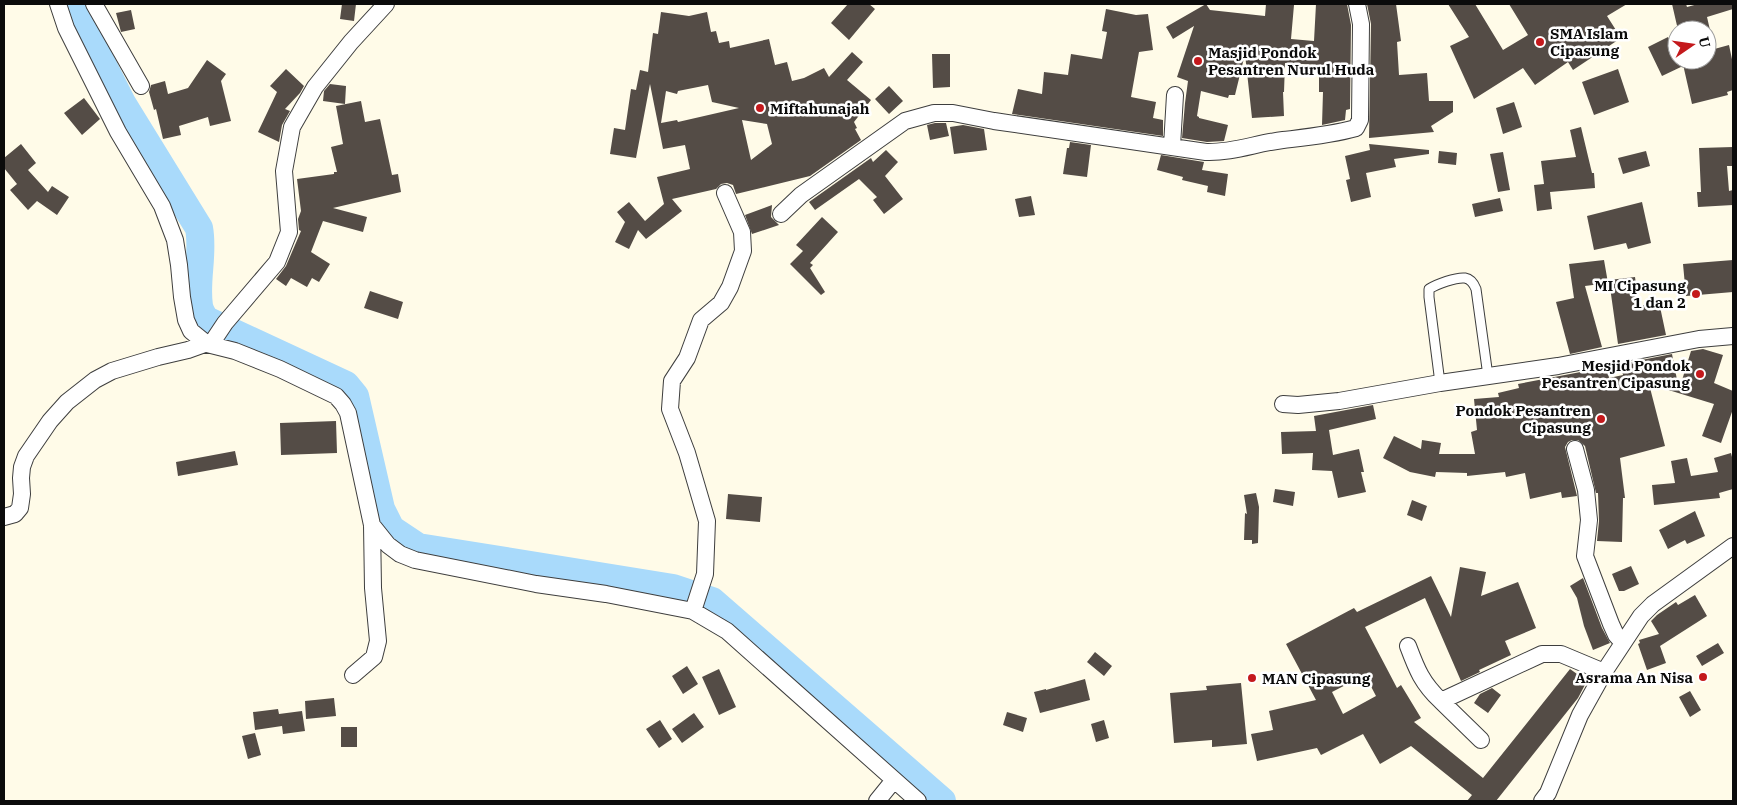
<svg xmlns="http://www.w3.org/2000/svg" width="1737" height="805" viewBox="0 0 1737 805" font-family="'IBM Plex Serif',serif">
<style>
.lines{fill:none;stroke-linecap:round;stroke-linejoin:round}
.river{stroke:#a9dafb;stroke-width:28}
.building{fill:#544c46;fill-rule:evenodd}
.lane-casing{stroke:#3e3e3e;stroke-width:11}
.street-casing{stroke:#3e3e3e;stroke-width:18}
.lane{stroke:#fff;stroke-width:9}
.street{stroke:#fff;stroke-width:16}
.poi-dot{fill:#c4191c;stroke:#fff;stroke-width:2}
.labels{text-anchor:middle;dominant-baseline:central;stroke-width:5;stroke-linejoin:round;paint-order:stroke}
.poi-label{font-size:15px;font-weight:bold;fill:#0b0b0b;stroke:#fff;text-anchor:start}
</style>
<rect width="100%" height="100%" fill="#fffbe8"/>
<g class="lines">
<!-- river -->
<path class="river" d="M72,4L122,103L199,228C204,254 195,280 199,306C200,311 203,316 206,320L346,385L355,396L381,509L391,529L418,547L673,588L712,601L942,801"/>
</g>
<!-- building -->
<path class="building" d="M342,4H356L354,21L340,19Z
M848,4H869L875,9L849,40L831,23Z
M1206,4L1210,10L1265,16L1266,4L1294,5L1291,39L1314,41L1316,4H1347L1351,25L1350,109L1346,110L1345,120L1322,125L1323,92H1319V65L1285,63L1284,92H1283L1284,116L1252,118L1245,54L1235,95H1229L1228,98L1201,91L1197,116L1199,117V118L1228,125L1224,141L1207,142L1182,138L1185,103L1188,81L1177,77L1194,26L1173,39L1166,27Z
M1367,4H1396L1401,41L1397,42L1399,75L1427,73L1429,101H1453V112L1431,126L1434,132L1369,138L1371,24Z
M1448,4H1475L1503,50L1528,35L1509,4H1627L1607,16L1621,38L1573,70L1568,62L1535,85L1523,68L1474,99L1450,46L1469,37Z
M1672,4H1686L1687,7L1698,4H1733V9L1707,17L1710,30H1678Z
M1106,9L1136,15L1148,14L1153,50L1139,52L1131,97L1156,102L1153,118L1163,120V136L1012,114L1018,89L1042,94L1044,72L1068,75L1071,54L1102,59L1107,32L1102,31Z
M131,10L135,29L121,32L116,13Z
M661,12L689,16L707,12L711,32L716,31L719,43L729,41L730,48L769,39L775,65L787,62L792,81L804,78L824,68L829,77L852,52L863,62L847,80L871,100L854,122L857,128L855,129L861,140L810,176L736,194L733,185L727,183L721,184L716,189L672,199L682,211L646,239L638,230L629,249L615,242L625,222L617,212L629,202L645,221L664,204L657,177L690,169L685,145L663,149L650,84L636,158L610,154L614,128L625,130L631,89L636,90L640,70L648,72L653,33L658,34ZM708,85L712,102L739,108L678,122L677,120L661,123L666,91L677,94L678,91ZM742,120L767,124L772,144L751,160Z
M1668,37L1677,55V60H1680L1683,66L1662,76L1648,47Z
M1729,45L1733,64V90L1727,92L1728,95L1692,104L1682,60H1707V51Z
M932,54H950V87L933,88Z
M207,60L226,74L221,81L231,121L210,126L208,117L179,126L181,135L163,139L156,109L154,110L149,92L151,85L165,81L168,94L188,88Z
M286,69L304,86L300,93L285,109L290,111L282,125L279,142L258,132L277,92L270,86Z
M1618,69L1629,102L1594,115L1582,82Z
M330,84L346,86L345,104L323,101L324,91Z
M889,86L903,101L889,114L875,99Z
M84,98L100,119L82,135L64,113Z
M361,101L365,122L380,119L392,175L398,174L401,192L333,208L367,217L363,232L323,221L311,252L330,264L319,282L312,278L307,287L291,278L286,286L276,279L286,266L301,231L299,230L298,219L301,211L297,179L334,174V172H337L331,147L343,144L336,106Z
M1514,102L1522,127L1503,134L1496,108Z
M935,123H946L949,136L930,140L927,125Z
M963,125L984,129L987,150L954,154L950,127Z
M1581,127L1592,173H1594L1595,188L1550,192L1552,209L1537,211L1534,185L1544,184L1541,161L1576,157L1570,130Z
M1070,142L1091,145L1087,177L1063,174L1067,148H1069Z
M21,144L36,163L28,170L48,192L52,186L69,197L57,215L37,201L28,210L10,190L17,184L4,168V158Z
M1369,144L1429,150V154L1394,159L1396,167L1366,173L1371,197L1351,202L1346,180L1350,179L1345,156L1370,150Z
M1733,147V166H1727L1729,191L1733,190V205L1698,207L1697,192H1701L1699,148Z
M886,150L898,162L885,176L903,199L884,214L873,200L877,197L859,179L815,210L809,202L871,158L873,162Z
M1439,151L1457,153L1456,165L1438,163Z
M1646,151L1650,166L1623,174L1618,158Z
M1503,152L1510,190L1498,192L1490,154Z
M1161,155L1204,162L1202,170L1228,174L1225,196L1207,192L1208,186L1182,180L1183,177L1157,170Z
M1031,196L1035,215L1019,217L1015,199Z
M1500,198L1503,211L1475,217L1472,204Z
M1642,202L1651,243L1628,249L1626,243L1594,250L1587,216Z
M772,205L771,217L779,225L752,234L745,215Z
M822,217L838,232L810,263L813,265L810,268L825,292L821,295L790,264L803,251L796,245Z
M1604,260L1608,283L1585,286L1602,347L1570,354L1556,302L1574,298L1569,264Z
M1733,260V292L1686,296L1683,264Z
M1635,277L1639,306L1659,302L1666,335L1618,344L1609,280Z
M370,291L403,302L398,319L364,308Z
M1703,349L1723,355L1714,383L1733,391V409L1721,443L1702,436L1714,404L1649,384L1665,446L1620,458L1625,498H1623L1622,542L1597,541L1599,521L1598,493H1596L1585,446L1578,440H1572L1568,442L1565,447L1577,496L1562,498L1561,492L1530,499L1525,473L1506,477L1505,472L1467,476V473L1436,472L1435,477L1410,472L1383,458L1394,436L1421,449L1422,440L1441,443L1439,454H1475L1471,432L1477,430L1474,399L1499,397L1498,393L1519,388L1518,384L1607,367L1609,378L1623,375L1621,364L1672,354L1679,390L1691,351Z
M1373,405L1376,419L1329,430L1333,455L1359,449L1364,472H1361L1366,492L1338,498L1332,471L1312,470L1313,453L1282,454L1281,432L1316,431L1314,416Z
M336,421L337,453L281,455L280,423Z
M235,451L238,465L178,476L176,462Z
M1731,453L1733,461V489L1719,493L1720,498L1654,505L1652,485L1675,483L1671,461L1687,458L1691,476L1718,472L1714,458Z
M1275,489L1295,492L1293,506L1273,502Z
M1256,493L1259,507L1258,543L1252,544V540H1244L1245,513L1247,514L1244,495Z
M728,494L762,497L760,522L726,519Z
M1412,500L1427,506L1422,521L1407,515Z
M1695,511L1705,536L1687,544L1685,540L1668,549L1659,530Z
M1631,566L1639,584L1624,591H1619L1612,574Z
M1460,567L1486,572L1481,596L1518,582L1536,628L1505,641L1511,655L1479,670L1480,672L1461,681L1425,598L1365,627L1397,688L1401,685L1421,718L1414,722L1483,778L1570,669L1587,681L1578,698L1496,801H1467L1472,795L1411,746L1380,764L1363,734L1321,755L1317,748L1257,761L1251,734L1273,730L1269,711L1316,700L1286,644L1354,608L1357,612L1431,576L1451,617ZM1365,675L1376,696L1343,714L1332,692Z
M1583,578L1602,628L1610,643L1593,650L1584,626L1577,598L1570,586Z
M1695,595L1707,616L1660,646L1666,663L1647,670L1638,644L1640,643L1639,640L1659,634L1651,621L1657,615L1676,602L1678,605Z
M1718,643L1724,653L1702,666L1696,656Z
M1095,652L1112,666L1104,676L1087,662Z
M687,666L698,684L683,694L672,676Z
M719,669L736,707L719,715L702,677Z
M1085,679L1090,700L1040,713L1034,692L1046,689V690Z
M1241,683L1247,744L1212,747V740L1174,743L1170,693L1207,690L1206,686Z
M1492,688L1501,695L1488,713L1474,703L1480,694Z
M1690,691L1701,710L1690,717L1679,697Z
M334,698L336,716L306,719L305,701Z
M278,709L279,714L302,711L305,731L283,734L282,726L255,730L253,712Z
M1007,712L1027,718L1023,732L1003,725Z
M694,713L704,727L682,743L672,729Z
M660,720L672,739L659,748L646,729Z
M1104,720L1109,738L1096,742L1091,724Z
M341,727H357V747H341Z
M255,733L261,755L248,759L242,736Z"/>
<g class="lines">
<!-- lane casing -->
<g class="lane-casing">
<path id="lane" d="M1440,383L1429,297V289C1437,284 1456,277 1465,278C1471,279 1474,284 1476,289L1488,376"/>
</g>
<!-- street casing -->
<g class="street-casing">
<path id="street" d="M58,4L66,28L118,132L162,206L175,240L179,265L182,297L186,320L191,331L207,344L235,351L280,369L336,396L343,404L348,413L372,525L388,545L400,554L415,560L536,584L606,594L693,611L727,631L918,801
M94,4L141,86
M1172,146L1175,95
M781,214L801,195L905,121L934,113H953L994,121L1206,152C1232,153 1257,143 1283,140C1309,137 1331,135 1356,128L1360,120L1361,24L1357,4
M1283,404L1298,405L1339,401L1440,383L1558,366L1699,339L1733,336
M1575,449L1586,490L1589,520L1585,556L1611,624L1616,635L1623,643
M4,517L15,514L20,508L22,494L21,478L22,467L26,456L50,421L67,402L95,380L112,371L158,357L188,350L213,341L225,323L277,262L289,232L284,171L292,127L315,87L351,42L386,4
M693,611L705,574L707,521L687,453L670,409L672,381L687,358L701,320L721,303L730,287L743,251L742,232L725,193
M1408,646C1417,670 1422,683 1441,701L1542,654H1561L1604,672
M353,675L374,657L378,641L373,588L372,525
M1441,701L1481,740
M877,801L894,780
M1542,801L1548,793L1580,715L1604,672L1641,616L1653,604L1733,546"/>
</g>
<!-- lane -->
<use href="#lane" class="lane"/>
<!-- street -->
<use href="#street" class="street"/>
</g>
<!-- markers -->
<g class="poi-dot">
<circle cx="1540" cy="42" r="5"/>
<circle cx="1198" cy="61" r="5"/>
<circle cx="760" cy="108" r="5"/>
<circle cx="1696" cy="294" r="5"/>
<circle cx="1700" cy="374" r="5"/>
<circle cx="1601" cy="419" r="5"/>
<circle cx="1703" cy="677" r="5"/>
<circle cx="1252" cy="678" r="5"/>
</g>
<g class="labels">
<!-- poi labels -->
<g class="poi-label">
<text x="1550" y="33">SMA Islam<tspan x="1550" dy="17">Cipasung</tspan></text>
<text x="1208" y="52">Masjid Pondok<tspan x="1208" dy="17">Pesantren Nurul Huda</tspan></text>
<text x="770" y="108">Miftahunajah</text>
<text x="1686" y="285" text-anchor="end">MI Cipasung<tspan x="1686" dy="17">1 dan 2</tspan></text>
<text x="1690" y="365" text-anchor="end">Mesjid Pondok<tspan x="1690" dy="17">Pesantren Cipasung</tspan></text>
<text x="1591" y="410" text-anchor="end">Pondok Pesantren<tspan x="1591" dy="17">Cipasung</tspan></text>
<text x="1693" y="677" text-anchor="end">Asrama An Nisa</text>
<text x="1262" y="678">MAN Cipasung</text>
</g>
</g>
<!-- border -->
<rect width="1737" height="805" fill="none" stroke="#0b0b0b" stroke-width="10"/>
<!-- north arrow -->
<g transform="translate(1692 45) rotate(77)"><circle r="24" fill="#ffffff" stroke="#9d9d9d"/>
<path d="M0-4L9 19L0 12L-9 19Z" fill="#c4191c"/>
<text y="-8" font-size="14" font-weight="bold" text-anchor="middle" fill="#0b0b0b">U</text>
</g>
</svg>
